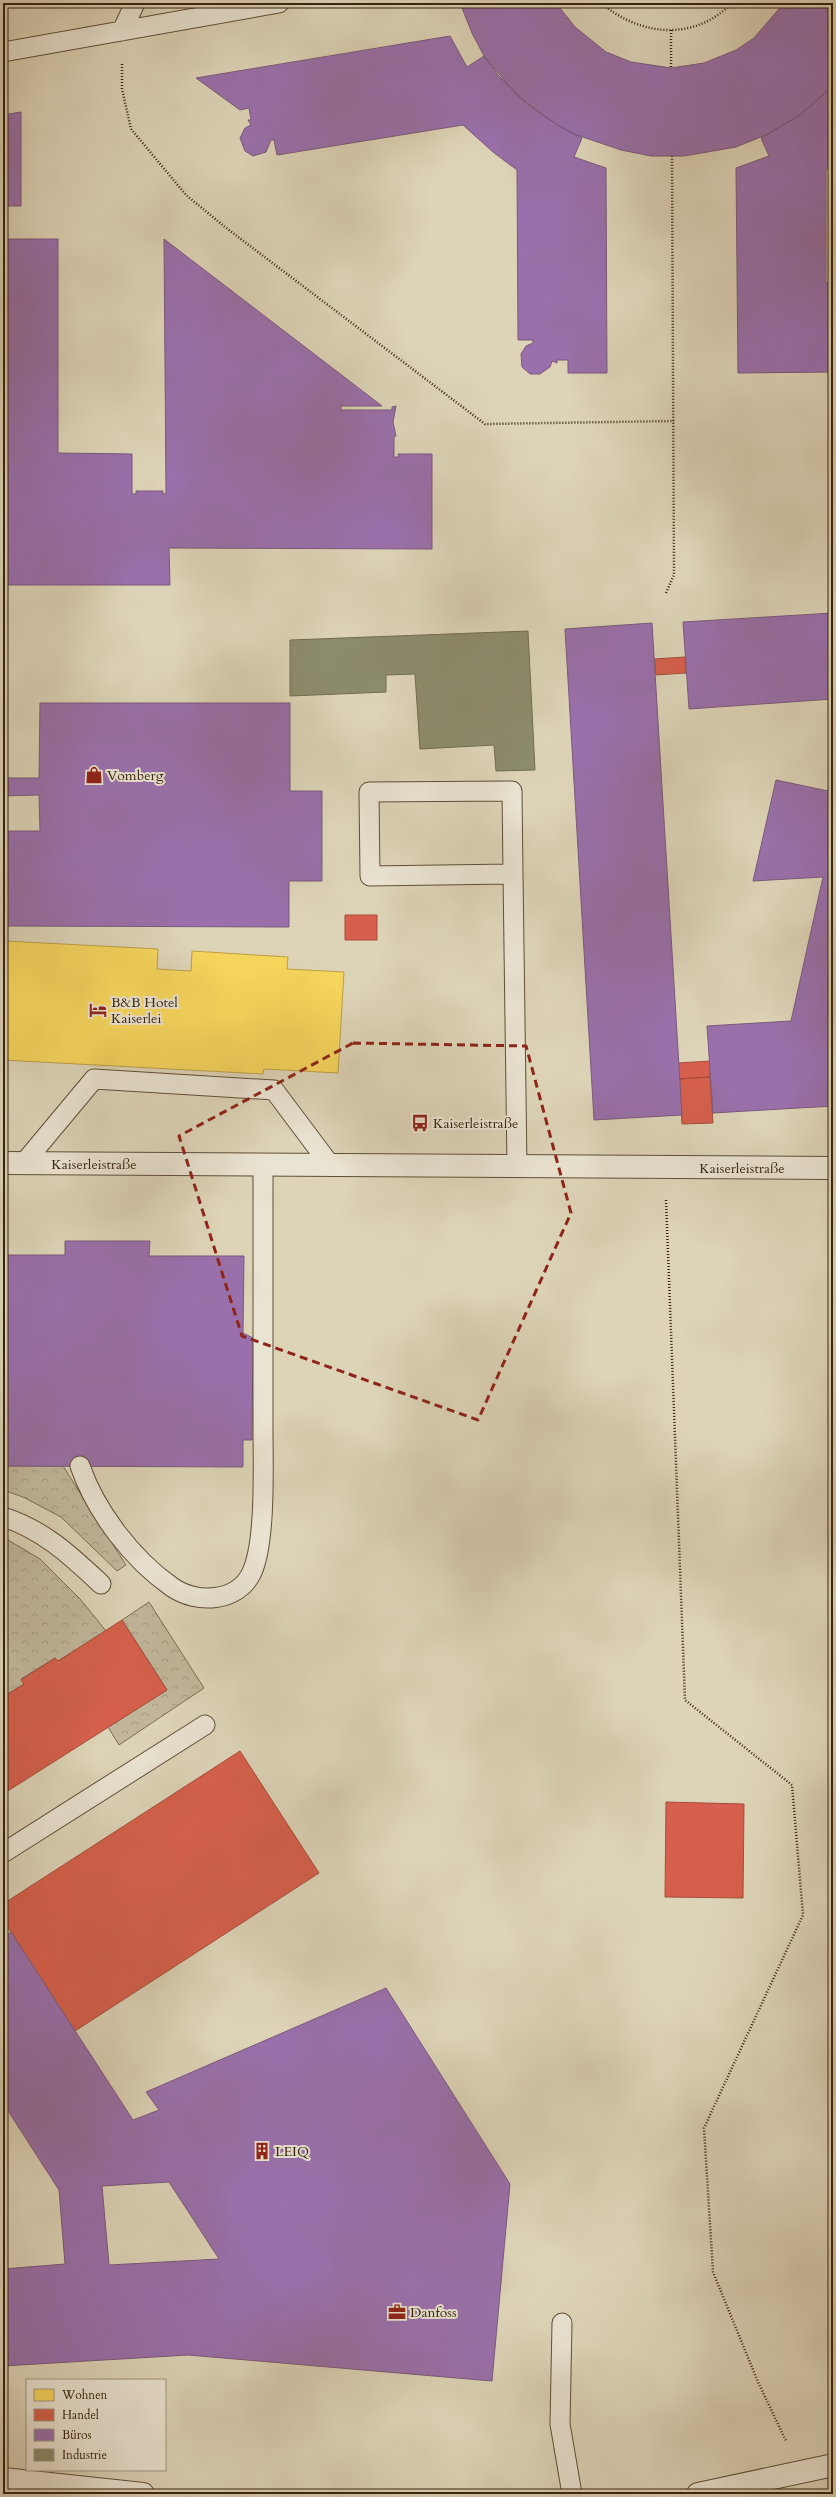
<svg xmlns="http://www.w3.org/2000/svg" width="836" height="2497" viewBox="0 0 836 2497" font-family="Cardo,serif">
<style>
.forest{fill:url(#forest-crowns);stroke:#7c6c54}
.homes{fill:#f6d55c;stroke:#bc9f45}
.shops{fill:#d6604d;stroke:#a64d3a}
.offices{fill:#9970ab;stroke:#7b597c;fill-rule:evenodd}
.industry{fill:#8c8c6e;stroke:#726c51}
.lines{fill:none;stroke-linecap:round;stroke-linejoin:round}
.service-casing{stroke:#604e38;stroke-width:21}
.minor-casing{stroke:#604e38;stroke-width:24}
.path{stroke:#36220e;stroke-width:2.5;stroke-dasharray:1 2;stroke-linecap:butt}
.service{stroke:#e9e3d1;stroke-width:19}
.minor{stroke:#e9e3d1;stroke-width:22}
.marked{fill:none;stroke:#8f2418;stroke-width:3;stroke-dasharray:8 5;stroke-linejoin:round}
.labels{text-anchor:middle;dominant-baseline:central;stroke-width:4;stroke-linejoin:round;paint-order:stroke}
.poi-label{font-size:14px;fill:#36220e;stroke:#e9e3d1;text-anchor:start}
.street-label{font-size:14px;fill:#36220e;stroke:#e9e3d1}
</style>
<defs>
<pattern id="forest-crowns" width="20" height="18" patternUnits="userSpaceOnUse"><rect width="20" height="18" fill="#c1b69b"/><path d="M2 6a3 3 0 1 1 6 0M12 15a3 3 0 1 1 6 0" fill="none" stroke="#a69c84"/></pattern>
</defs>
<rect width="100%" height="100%" fill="#ddd4b8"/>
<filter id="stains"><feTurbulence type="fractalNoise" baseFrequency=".005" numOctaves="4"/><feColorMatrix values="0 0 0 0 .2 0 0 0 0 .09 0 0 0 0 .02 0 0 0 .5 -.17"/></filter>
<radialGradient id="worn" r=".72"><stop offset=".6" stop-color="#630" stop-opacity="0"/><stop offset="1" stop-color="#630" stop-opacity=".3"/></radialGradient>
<!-- forest -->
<path class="forest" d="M3,1466H63L126,1565L117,1571L61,1517L23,1497L3,1490Z
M3,1537L40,1559L81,1600L106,1631L58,1661L55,1658L21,1679L24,1684L3,1697Z
M149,1602L204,1688L119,1745L108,1727L167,1690L122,1620Z"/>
<!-- homes -->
<path class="homes" d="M5,941L158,949L157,969L191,971L192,951L288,957L287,969L344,972L338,1073L264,1069L263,1074L3,1060Z"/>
<!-- shops -->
<path class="shops" d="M685,657L686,673L656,675L654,659Z
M345,915H377V940H345Z
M710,1061V1077L679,1079L678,1063Z
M710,1077L713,1123L682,1124L679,1079Z
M122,1620L167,1690L3,1794V1697L24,1684L21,1680L55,1658L58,1661Z
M240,1751L319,1873L75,2031L3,1920V1904Z
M666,1802L744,1804L743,1898L665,1897Z"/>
<!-- offices -->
<path class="offices" d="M460,3H556L575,27L606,52L631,62L671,68L704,63L736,50L754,38L784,3H833V86L800,115L768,134L736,147L684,156H651L621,150L571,133L546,117L517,95L484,56L472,33Z
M450,36L467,67L484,56L498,75L526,103L557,125L582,138L574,157L606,168L607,373H568V360H557V363L552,361L550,367L540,374H530L522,367L521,354L526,346L533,343V340H518L517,170L493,152L463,125L277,155L274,140H271L266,152L253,156L245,151L240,138L245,128L251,125L248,120H251L249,108L240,110L196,78Z
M833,86V164L826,169V283H833V372L738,373L736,168L769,156L761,138L800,115Z
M21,112V206H3V115Z
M3,239H58V453L132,454V494H136V491H163V494H166L164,239L382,406H341V410H392V407L396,406L393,422L396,436H394V457H399L398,454H432V549L169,548L170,585H3Z
M833,613V699L689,709L683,622Z
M652,623L682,1115L594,1120L565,629Z
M40,703H290V791H322V881H289V927L3,926V831H40L39,795L3,796V778H39Z
M776,780L833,792V1106L713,1113L707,1026L791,1021L823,877L753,881Z
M65,1241H150L149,1256H244L243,1333L253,1338L252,1440H243V1467L3,1466V1255H65Z
M11,1932L133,2120L159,2110L146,2092L386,1988L510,2184L492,2381L188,2355L3,2366V2269L65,2264L59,2190L3,2103V1937ZM169,2182L219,2259L109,2265L102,2186Z"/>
<!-- industry -->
<path class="industry" d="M528,631L535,770L496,771L494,745L420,749L415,674L386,675V692L290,696V640Z"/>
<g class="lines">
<!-- service casing -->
<g class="service-casing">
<path id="service" d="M122,31L135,3
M3,52L279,3
M513,874L512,791L369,792L370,876L513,874L517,1167
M23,1164L94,1079L274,1090L331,1166
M80,1466C96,1512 133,1560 172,1587C196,1604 238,1603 252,1572C266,1541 263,1465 263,1429C263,1341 263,1253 263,1166
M3,1517C44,1530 71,1556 101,1584
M3,1853L205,1725
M562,2323L560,2424L572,2494"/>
</g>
<!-- minor casing -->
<g class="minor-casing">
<path id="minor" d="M3,1163L833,1168
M3,2479L143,2494
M698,2494L829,2466"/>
</g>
<!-- path -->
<path class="path" d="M601,3C640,36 694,42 732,3
M671,30V68
M122,64V89L131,129L186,195L225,227L485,424L674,421
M666,593L674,575L672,156
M666,1200L685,1700L792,1785L803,1915L704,2128L713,2272L758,2382L786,2441"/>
<!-- service -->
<use href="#service" class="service"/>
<!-- minor -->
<use href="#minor" class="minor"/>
</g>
<!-- marked area -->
<path class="marked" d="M353,1043L526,1046L571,1213L478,1420L242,1336L179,1136Z"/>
<!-- icons -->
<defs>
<g id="shop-bare" transform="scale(1.38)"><path d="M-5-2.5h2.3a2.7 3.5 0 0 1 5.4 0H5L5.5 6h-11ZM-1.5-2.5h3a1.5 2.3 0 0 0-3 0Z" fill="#8f2418" stroke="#e9e3d1" stroke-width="2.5" paint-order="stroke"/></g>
<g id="hotel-bare" transform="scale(1.38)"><path d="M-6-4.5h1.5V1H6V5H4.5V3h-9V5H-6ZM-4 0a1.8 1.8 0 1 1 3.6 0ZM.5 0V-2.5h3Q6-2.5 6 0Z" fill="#8f2418" stroke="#e9e3d1" stroke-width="2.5" paint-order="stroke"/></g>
<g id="bus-bare" transform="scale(1.38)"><path d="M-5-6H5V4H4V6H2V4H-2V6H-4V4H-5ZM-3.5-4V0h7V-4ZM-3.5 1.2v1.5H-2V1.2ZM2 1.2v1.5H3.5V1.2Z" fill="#8f2418" stroke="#e9e3d1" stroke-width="2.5" paint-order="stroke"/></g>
<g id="building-bare" transform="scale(1.38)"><path d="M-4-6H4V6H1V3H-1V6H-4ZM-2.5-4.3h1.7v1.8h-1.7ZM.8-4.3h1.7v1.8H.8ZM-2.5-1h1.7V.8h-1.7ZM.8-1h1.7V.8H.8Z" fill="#8f2418" stroke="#e9e3d1" stroke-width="2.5" paint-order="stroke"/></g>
<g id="office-bare" transform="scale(1.38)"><path d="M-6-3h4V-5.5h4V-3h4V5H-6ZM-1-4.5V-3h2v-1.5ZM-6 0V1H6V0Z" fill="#8f2418" stroke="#e9e3d1" stroke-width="2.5" paint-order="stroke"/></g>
</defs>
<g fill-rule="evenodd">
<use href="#shop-bare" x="94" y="775"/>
<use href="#hotel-bare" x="98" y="1010"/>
<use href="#bus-bare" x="420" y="1123"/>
<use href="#building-bare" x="262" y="2151"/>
<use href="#office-bare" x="397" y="2312"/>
</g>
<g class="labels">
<!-- poi labels -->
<g class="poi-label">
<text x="107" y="775">Vomberg</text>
<text x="111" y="1002">B&amp;B Hotel<tspan x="111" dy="16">Kaiserlei</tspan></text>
<text x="433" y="1123">Kaiserleistraße</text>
<text x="275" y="2151">LEIQ</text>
<text x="410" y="2312">Danfoss</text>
</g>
<!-- street labels -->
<g class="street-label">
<text x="94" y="1164">Kaiserleistraße</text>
<text x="742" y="1168">Kaiserleistraße</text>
</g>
</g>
<!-- margin -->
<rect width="836" height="2497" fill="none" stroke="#ddd4b8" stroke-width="16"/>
<rect x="4" y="4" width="828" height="2489" fill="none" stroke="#36220e" stroke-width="2"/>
<rect x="8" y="8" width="820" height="2481" fill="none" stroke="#36220e"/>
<!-- legend -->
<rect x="26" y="2379" width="140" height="92" fill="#e9e3d1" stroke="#a19683"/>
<rect x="34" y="2389" width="20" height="12" fill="#f6d55c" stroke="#a19683"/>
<text x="62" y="2399" font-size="12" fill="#36220e">Wohnen</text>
<rect x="34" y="2409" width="20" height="12" fill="#d6604d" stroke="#a19683"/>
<text x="62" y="2419" font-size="12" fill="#36220e">Handel</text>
<rect x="34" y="2429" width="20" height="12" fill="#9970ab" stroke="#a19683"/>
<text x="62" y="2439" font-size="12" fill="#36220e">Büros</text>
<rect x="34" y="2449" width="20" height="12" fill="#8c8c6e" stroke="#a19683"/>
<text x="62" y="2459" font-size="12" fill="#36220e">Industrie</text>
<rect width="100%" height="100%" filter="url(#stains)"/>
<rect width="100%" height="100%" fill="url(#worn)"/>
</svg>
